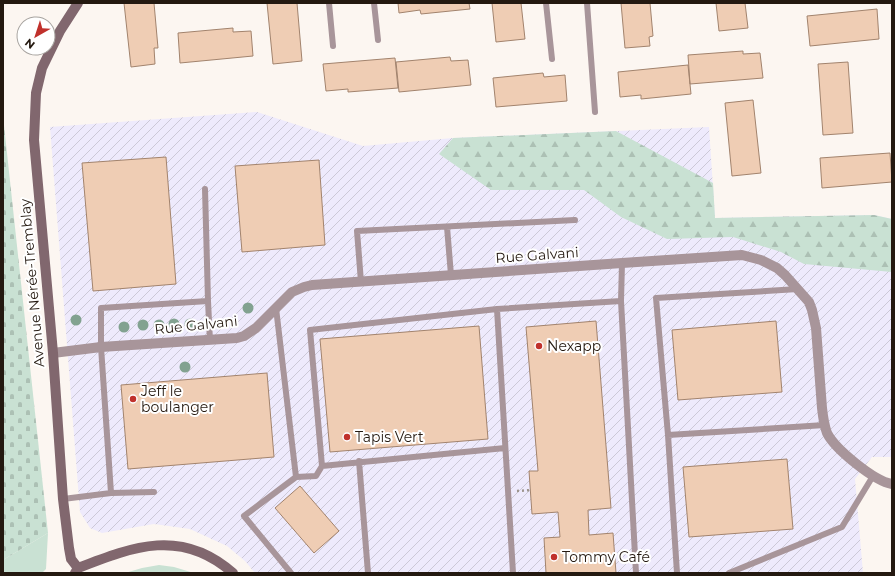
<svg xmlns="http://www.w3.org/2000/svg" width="895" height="576" viewBox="0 0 895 576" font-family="Montserrat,sans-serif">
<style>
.industrial{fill:url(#industrial-furrows)}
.grass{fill:#c9e1d3}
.forest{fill:url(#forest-firs)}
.cemetery{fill:url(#cemetery-stones)}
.building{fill:#efcdb4;stroke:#a2836d}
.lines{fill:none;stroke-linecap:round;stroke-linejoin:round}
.path{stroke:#9d958e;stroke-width:2.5;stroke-dasharray:2 3;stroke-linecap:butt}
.lane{stroke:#a8959a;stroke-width:6}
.street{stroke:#a8959a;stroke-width:10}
.secondary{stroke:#81676e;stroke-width:10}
.tree{fill:#82a290}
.poi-dot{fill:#c0312c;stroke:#fff;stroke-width:1.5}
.labels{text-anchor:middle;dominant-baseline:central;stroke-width:4;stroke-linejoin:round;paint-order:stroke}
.street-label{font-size:14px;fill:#241910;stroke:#fff}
.poi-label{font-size:14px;fill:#241910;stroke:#fff;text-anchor:start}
</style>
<defs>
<pattern id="industrial-furrows" width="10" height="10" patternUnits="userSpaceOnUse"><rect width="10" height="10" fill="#eeeafc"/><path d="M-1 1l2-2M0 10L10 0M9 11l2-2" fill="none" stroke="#ccc8d7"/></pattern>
<pattern id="forest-firs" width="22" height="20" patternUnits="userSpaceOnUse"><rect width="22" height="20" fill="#c9e1d3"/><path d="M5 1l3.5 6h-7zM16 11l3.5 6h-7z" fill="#acc0b4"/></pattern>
<pattern id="cemetery-stones" width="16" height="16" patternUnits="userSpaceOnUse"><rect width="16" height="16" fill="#c9e1d3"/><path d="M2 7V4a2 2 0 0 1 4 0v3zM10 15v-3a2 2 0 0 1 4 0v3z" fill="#acc0b4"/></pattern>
</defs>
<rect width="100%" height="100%" fill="#fcf6f1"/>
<!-- industrial -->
<path class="industrial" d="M257,112L363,146L453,138L709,127L715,218L874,215L892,219V457H872L855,479L863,573H255L245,561L227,546L190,529L154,524L102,533L90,528L80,512L50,127Z"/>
<!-- grass -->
<path class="grass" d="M48,533L46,569L42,573H3V560Z
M159,565L174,567L194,573H125L142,568Z"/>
<!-- forest -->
<path class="forest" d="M616,131L713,183L715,218L874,215L892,219V272L804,264L781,252L733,237L667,239L621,217L584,190H491L439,154L453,138Z"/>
<!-- cemetery -->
<path class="cemetery" d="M3,116L48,533L3,560Z"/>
<!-- building -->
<path class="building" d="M124,3H154L158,48H154L155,64L131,67Z
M267,3H297L302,61L273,64Z
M398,3H469L470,9L421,14L420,10L399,13Z
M492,3H521L525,39L496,42Z
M621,3H650L653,36L649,37L650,46L625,48Z
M716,3H745L748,28L719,31Z
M877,9L879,39L810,46L807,16Z
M233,28V32L251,31L253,56L180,63L178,33Z
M743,51V54L760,53L763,78L690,84L688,55Z
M450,57L451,61L468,60L471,85L399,92L396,62Z
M395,58L398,88L348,92V89L326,91L323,64Z
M848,62L853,133L823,135L818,64Z
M688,65L691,94L641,99V95L620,97L618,72Z
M543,73L544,77L565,75L567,101L496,107L493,78Z
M753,100L761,173L732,176L725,103Z
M890,153L892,182L822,188L820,158Z
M166,157L176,284L93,291L82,163Z
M319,160L325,245L242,252L235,166Z
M596,321L611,508L588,510L589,535L613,533L616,573H546L544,538L560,537L558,512L532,514L529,471H538L526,327Z
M776,321L782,392L678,400L672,330Z
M479,326L488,439L330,452L320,339Z
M267,373L274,457L128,469L121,385Z
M787,459L793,529L689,537L683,467Z
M300,486L339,531L314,553L275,508Z"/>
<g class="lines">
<!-- path -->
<path class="path" d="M517,491L531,490"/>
<!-- lane -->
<path class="lane" d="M329,3L333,46
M374,3L378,40
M546,3L552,59
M587,3L595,112
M205,189L208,301
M447,227L451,275
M622,263L621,301L636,573
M361,282L357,231L575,220
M276,308L296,477L244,516L291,573
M497,309L621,301
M668,435L825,425
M505,448L322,466L310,330L497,309L513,573
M359,461L368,573
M296,477L316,476L322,466
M111,493L154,492
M63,499L111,493L101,347V308L208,301L210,341
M677,573L668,435L656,298L798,289
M729,573L842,527L873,476"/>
<!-- street -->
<path class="street" d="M53,353L101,347L237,338L244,336L256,328L292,292L304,287L312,285L622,263L742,255L761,260L777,268L785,275L809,302L812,310L816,328L822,408C823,417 824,425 827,433C835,449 874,481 892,484"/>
<!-- secondary -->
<path class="secondary" d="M78,3L60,31L42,68L36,93L34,140L53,353L63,499L69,548L71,559L78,568
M75,573L78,568C134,546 182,528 233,573"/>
</g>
<!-- trees -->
<g class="tree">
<circle cx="248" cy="308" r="5.5"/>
<circle cx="76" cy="320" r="5.5"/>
<circle cx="174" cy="324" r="5.5"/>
<circle cx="190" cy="324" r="5.5"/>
<circle cx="143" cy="325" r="5.5"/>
<circle cx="159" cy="325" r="5.5"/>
<circle cx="124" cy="327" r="5.5"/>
<circle cx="185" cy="367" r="5.5"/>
</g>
<!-- markers -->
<g class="poi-dot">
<circle cx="539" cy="346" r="4"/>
<circle cx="133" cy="399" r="4"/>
<circle cx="347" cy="437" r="4"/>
<circle cx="554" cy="557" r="4"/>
</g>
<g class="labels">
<!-- street labels -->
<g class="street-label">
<text transform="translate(537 255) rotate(-4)">Rue Galvani</text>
<text transform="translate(32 283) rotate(-95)">Avenue Nérée-Tremblay</text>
<text transform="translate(196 325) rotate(-6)">Rue Galvani</text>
</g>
<!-- poi labels -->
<g class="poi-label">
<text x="547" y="346">Nexapp</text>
<text x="141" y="391">Jeff le<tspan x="141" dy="16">boulanger</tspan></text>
<text x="355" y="437">Tapis Vert</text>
<text x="562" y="557">Tommy Café</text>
</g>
</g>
<!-- border -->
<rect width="895" height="576" fill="none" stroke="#241910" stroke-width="8"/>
<!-- north arrow -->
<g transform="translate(36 36) rotate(219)"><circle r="19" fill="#ffffff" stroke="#a7a39f"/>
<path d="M0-3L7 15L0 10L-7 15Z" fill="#c0312c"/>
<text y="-6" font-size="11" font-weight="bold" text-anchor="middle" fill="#241910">N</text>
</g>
</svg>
